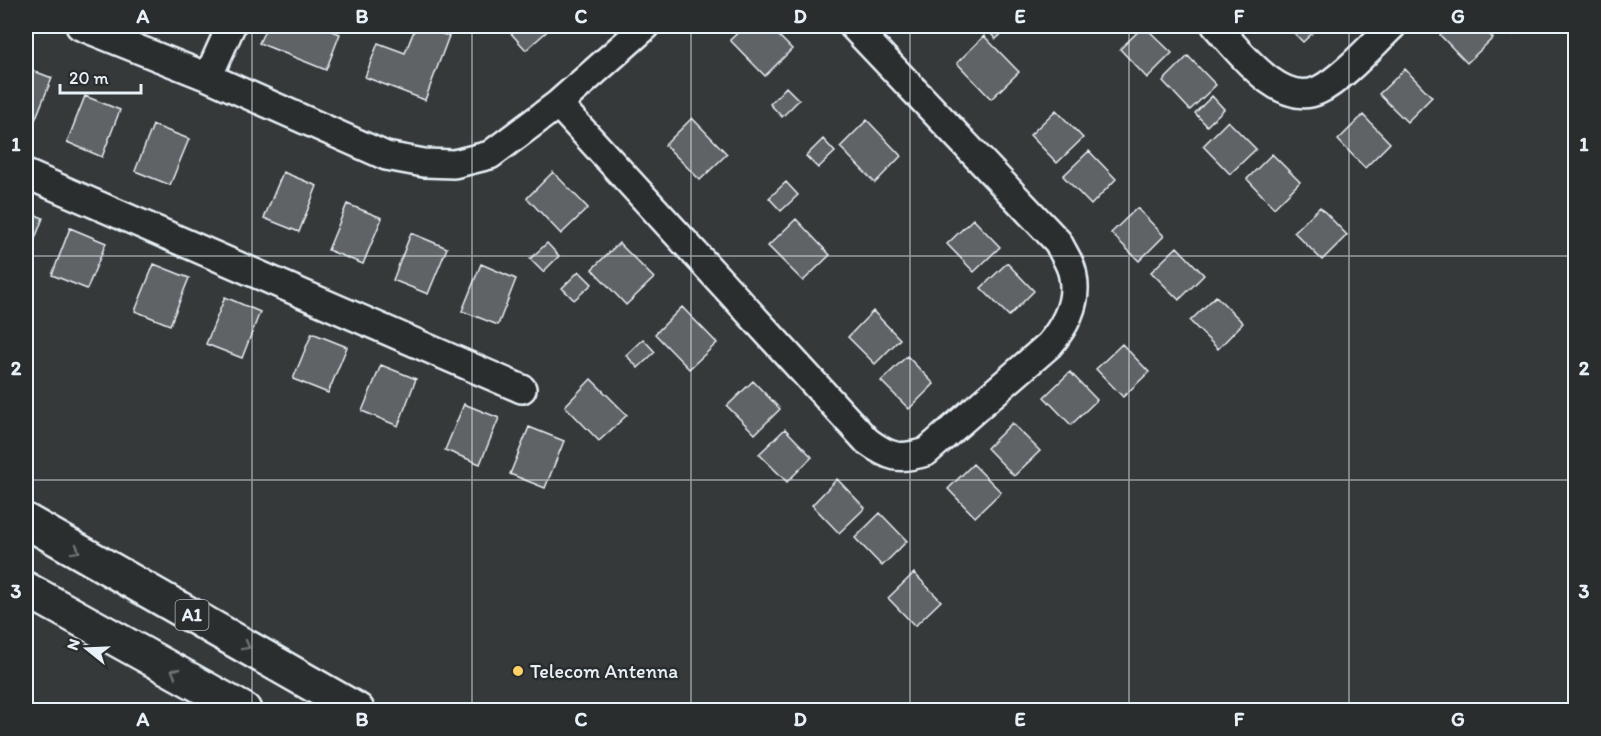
<svg xmlns="http://www.w3.org/2000/svg" width="1601" height="736" viewBox="0 0 1601 736" font-family="Itim,sans-serif">
<style>
.building{fill:#5f6365;stroke:#e8f1f8;stroke-width:1.5}
.lines{fill:none;stroke-linecap:round;stroke-linejoin:round}
.minor-casing{stroke:#e8f1f8;stroke-width:32}
.trunk-casing{stroke:#e8f1f8;stroke-width:38}
.minor{stroke:#2a2d2e;stroke-width:27}
.trunk{stroke:#2a2d2e;stroke-width:33}
.oneway{stroke:#6c7275}
.grid{fill:none;stroke:#e8f1f8;stroke-width:1.5;stroke-opacity:0.55}
.poi-dot{fill:#ffd166;stroke:#2a2d2e;stroke-width:2}
.labels{text-anchor:middle;dominant-baseline:central;stroke-width:5;stroke-linejoin:round;paint-order:stroke}
.shield{fill:#2a2d2e;stroke:#afb6bb;stroke-width:1.5}
.shield-label{font-size:18px;font-weight:bold;fill:#e8f1f8}
.poi-label{font-size:20px;fill:#e8f1f8;stroke:#2a2d2e;text-anchor:start}
.neatline{fill:none;stroke:#e8f1f8;stroke-width:2}
.grid-label{font-size:20px;text-anchor:middle;font-weight:bold;fill:#e8f1f8}
</style>
<rect width="100%" height="100%" fill="#35393a"/>
<filter id="ink" filterUnits="userSpaceOnUse"><feTurbulence type="fractalNoise" baseFrequency=".0167" numOctaves="2"/><feDisplacementMap in="SourceGraphic" scale="12" xChannelSelector="R" yChannelSelector="G"/><feConvolveMatrix kernelMatrix="1 2 1 2 8 2 1 2 1" color-interpolation-filters="sRGB"/></filter>
<g filter="url(#ink)">
<!-- building -->
<path class="building" d="M267,26H319L340,34L326,70L259,43Z
M416,26L449,36L425,100L365,77L378,43L405,53Z
M513,26H553L526,50L508,30Z
M745,26H769L792,49L765,76L730,40Z
M920,26H937L928,34Z
M983,26H1010L996,39Z
M1144,26L1172,53L1147,78L1120,49Z
M1287,26H1320L1303,42Z
M1449,26H1481L1493,38L1467,63L1440,35Z
M1505,26H1523L1514,35Z
M984,36L1019,72L991,99L957,63Z
M1188,56L1216,85L1190,110L1163,81Z
M26,68L52,78L33,125L26,122Z
M1405,69L1432,97L1407,122L1379,94Z
M786,87L799,100L782,117L770,104Z
M85,96L120,110L102,157L67,142Z
M1212,96L1224,109L1207,126L1195,113Z
M1056,110L1083,138L1057,163L1030,135Z
M1363,115L1390,143L1365,168L1338,140Z
M692,118L727,154L700,180L665,145Z
M867,120L901,156L875,183L840,147Z
M1228,121L1256,149L1230,174L1203,146Z
M153,125L189,139L170,185L135,171Z
M823,139L835,152L818,168L806,156Z
M1089,151L1116,179L1091,205L1063,176Z
M1272,154L1300,182L1274,208L1247,179Z
M283,172L317,186L299,232L264,218Z
M553,172L588,208L561,234L527,198Z
M786,182L798,195L781,211L769,198Z
M347,204L382,218L363,264L328,250Z
M1320,207L1347,235L1322,260L1294,232Z
M1137,208L1164,236L1139,261L1111,233Z
M26,211L43,218L26,262Z
M796,219L830,255L803,281L768,246Z
M973,219L1000,247L974,272L947,244Z
M70,228L106,243L87,289L52,275Z
M411,233L447,248L428,294L393,280Z
M547,243L559,256L543,272L530,259Z
M619,243L654,278L626,305L592,269Z
M1177,247L1204,275L1179,300L1151,272Z
M1007,263L1034,291L1009,316L981,288Z
M154,264L189,278L170,325L135,311Z
M481,264L516,279L498,325L462,311Z
M579,271L592,284L574,300L562,288Z
M1216,296L1243,323L1218,349L1190,321Z
M225,297L260,312L242,358L206,344Z
M682,307L717,343L689,369L655,334Z
M873,311L900,339L875,364L848,337Z
M312,333L347,347L328,393L293,379Z
M643,339L655,352L638,368L626,355Z
M1122,344L1149,372L1123,397L1096,369Z
M907,356L934,384L909,409L881,381Z
M381,365L416,379L398,426L362,411Z
M1070,372L1097,400L1071,425L1044,397Z
M591,379L627,415L599,441L565,406Z
M753,381L780,409L755,434L727,406Z
M464,404L499,418L480,464L445,450Z
M1012,423L1040,451L1014,476L987,448Z
M529,427L564,441L545,488L510,474Z
M785,429L812,457L787,482L759,454Z
M973,464L1001,492L975,517L948,489Z
M837,479L865,508L839,533L812,505Z
M880,513L907,541L882,566L855,538Z
M914,573L941,601L915,626L888,598Z"/>
<g class="lines">
<!-- minor casing -->
<g class="minor-casing">
<path id="minor" d="M80,26L208,77L386,156L424,163L454,164L490,155L558,104L646,26
M1216,26C1238,50 1281,109 1319,90C1341,80 1374,43 1392,26
M208,77L231,26
M558,104L867,441C890,458 899,460 926,452L1049,345C1065,326 1078,303 1073,277C1072,265 1063,253 1058,242L853,26
M26,174L522,389"/>
</g>
<!-- trunk casing -->
<g class="trunk-casing">
<path id="trunk" d="M26,521L357,710
M26,589L244,710"/>
</g>
<!-- minor -->
<use href="#minor" class="minor"/>
<!-- trunk -->
<use href="#trunk" class="trunk"/>
</g>
<!-- one-way arrows -->
<defs><path id="oneway-chevron" d="M-2-3.5L2.5 0L-2 3.5" fill="none" stroke-width="1.6" stroke-linecap="round" stroke-linejoin="round" transform="scale(1.5)"/></defs>
<g class="oneway">
<use href="#oneway-chevron" transform="translate(76 550) rotate(29)"/>
<use href="#oneway-chevron" transform="translate(246 646) rotate(29)"/>
<use href="#oneway-chevron" transform="translate(175 672) rotate(-151)"/>
</g>
</g>
<!-- grid -->
<path class="grid" d="M252,26V710M472,26V710M691,26V710M910,26V710M1129,26V710M1349,26V710M26,256H1576M26,480H1576"/>
<!-- markers -->
<circle class="poi-dot" cx="518" cy="671" r="6"/>
<g class="labels">
<!-- shield labels -->
<rect class="shield" x="175.5" y="600" width="33" height="30" rx="4.5"/>
<g class="shield-label">
<text x="192" y="615">A1</text>
</g>
<!-- poi labels -->
<g class="poi-label">
<text x="530" y="671">Telecom Antenna</text>
</g>
</g>
<!-- margin -->
<rect width="1601" height="736" fill="none" stroke="#2a2d2e" stroke-width="66"/>
<!-- north arrow -->
<g transform="translate(87 649) rotate(288)" stroke="#2a2d2e" stroke-width="4.5" paint-order="stroke">
<path d="M0-4.5L10 22L0 15L-10 22Z" fill="#e8f1f8"/>
<text y="-9" font-size="16" font-weight="bold" text-anchor="middle" fill="#e8f1f8">N</text>
</g>
<!-- scale -->
<path d="M60 84v9h81v-9" fill="none" stroke="#e8f1f8" stroke-width="3"/>
<text x="69" y="84" font-size="18" fill="#e8f1f8" stroke="#2a2d2e" stroke-width="4.5" paint-order="stroke">20 m</text>
<rect x="33" y="33" width="1535" height="670" class="neatline"/>
<g class="grid-label">
<text x="143" y="23">A</text>
<text x="362" y="23">B</text>
<text x="581" y="23">C</text>
<text x="800" y="23">D</text>
<text x="1020" y="23">E</text>
<text x="1239" y="23">F</text>
<text x="1458" y="23">G</text>
<text x="16" y="151">1</text>
<text x="1584" y="151">1</text>
<text x="16" y="375">2</text>
<text x="1584" y="375">2</text>
<text x="16" y="598">3</text>
<text x="1584" y="598">3</text>
<text x="143" y="726">A</text>
<text x="362" y="726">B</text>
<text x="581" y="726">C</text>
<text x="800" y="726">D</text>
<text x="1020" y="726">E</text>
<text x="1239" y="726">F</text>
<text x="1458" y="726">G</text>
</g>
</svg>
